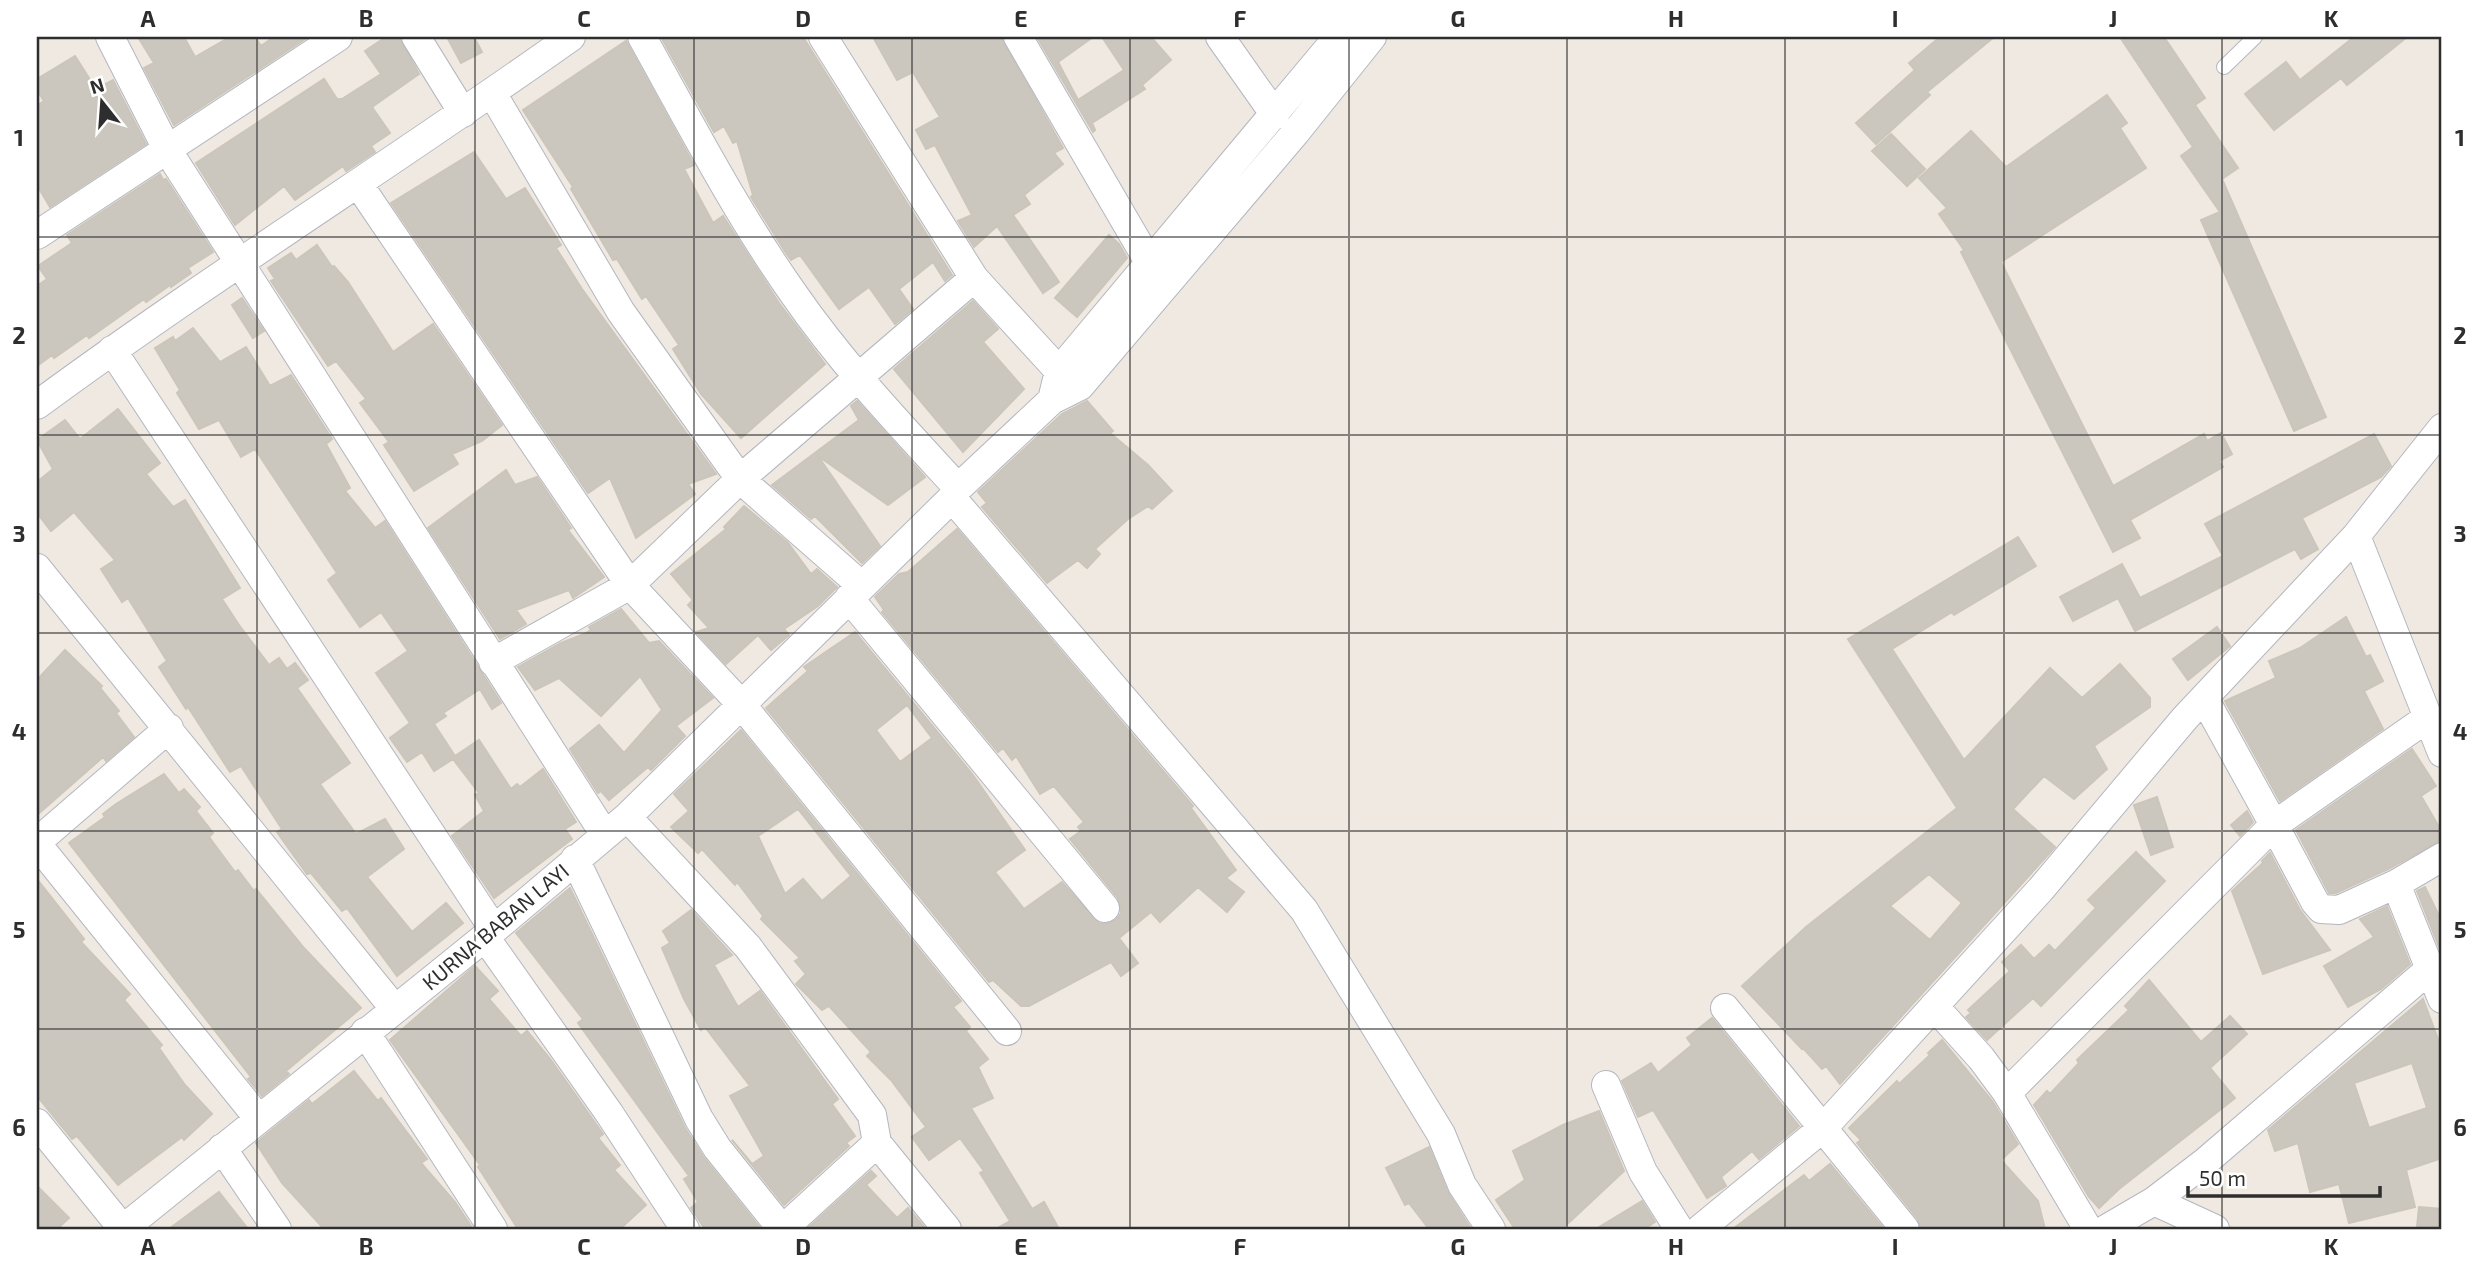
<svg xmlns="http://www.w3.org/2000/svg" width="2479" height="1266" viewBox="0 0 2479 1266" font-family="'Exo 2',sans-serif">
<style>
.building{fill:#cbc7bf;stroke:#cbc5ba;stroke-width:2;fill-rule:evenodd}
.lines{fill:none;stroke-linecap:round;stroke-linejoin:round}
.service-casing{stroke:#b4b7c1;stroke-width:16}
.minor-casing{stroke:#b4b7c1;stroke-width:30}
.service{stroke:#fff;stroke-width:14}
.minor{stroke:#fff;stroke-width:28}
.grid{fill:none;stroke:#2e2e2e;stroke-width:2;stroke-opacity:0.55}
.labels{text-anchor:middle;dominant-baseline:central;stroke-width:5;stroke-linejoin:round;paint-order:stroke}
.street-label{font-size:21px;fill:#2e2e2e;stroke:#fff}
.neatline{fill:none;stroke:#2e2e2e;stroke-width:2.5}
.grid-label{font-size:23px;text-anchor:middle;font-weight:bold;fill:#2e2e2e}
</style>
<rect width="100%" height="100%" fill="#efe9e1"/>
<!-- building -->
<path class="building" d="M138,37H184L195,57L230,37H255L261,46L274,37H308L174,125L144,68L154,63Z
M386,37H399L419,74L372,107L390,133L371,146L375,152L346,171L343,166L295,200L284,186L235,225L196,163L324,79L337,99H342L381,74L365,51Z
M447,37H474L482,52L461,63Z
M661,37H803L952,275L945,281L933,262L899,289L913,309L895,324L869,287L839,309L800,255L791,260L786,253L751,197L753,195L737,141L733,143L724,126L714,132Z
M873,37H1001L1063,148L1054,153L1063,164L1024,195L1030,204L1013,215L1059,282L1043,293L997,226L974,247L958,221L972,215L935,145L926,149L916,130L940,117L913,72L897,80Z
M1037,37H1093L1058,62L1078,100L1124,70L1102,37H1151L1171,60L1142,85L1145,89L1092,123L1095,130L1093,132Z
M1940,37H1994L1927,92L1930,95L1876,144L1856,123L1915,70L1909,63Z
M2120,37H2164L2205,98L2195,105L2238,168L2222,179L2326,417L2294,431L2201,220L2220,212L2181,156L2193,147Z
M2354,37H2407L2347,85L2341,78L2274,130L2245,94L2286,62L2300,80Z
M626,41L694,165L684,169L713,223L723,216L779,303L825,364L741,438L701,394L673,349L679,345L646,296L642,299L617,259L613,260L571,189L573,187L523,110Z
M75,56L96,89L113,80L146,144L50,207L37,185V106L44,101L37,90V79Z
M2107,95L2127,123L2120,128L2146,168L2001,262L2113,486L2204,434L2207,441L2221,433L2232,454L2219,461L2223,467L2130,520L2140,538L2113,552L1961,252L1964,250L1939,214L1947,208L1919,178L1971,131L2006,167Z
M1891,134L1925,169L1907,186L1872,151Z
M474,152L506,199L525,188L561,245L556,248L582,289L716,474L688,484L695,494L636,538L610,478L588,493L391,203Z
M160,174L163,180L166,179L213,252L188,268L191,273L171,287L170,285L146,302L144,299L89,338L87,335L54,358L52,355L37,366V286L47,279L38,266L72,243L67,235Z
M1109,235L1119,244L1127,258L1077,317L1055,298Z
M317,245L332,267L334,266L348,282L393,352L433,324L502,425L482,441L452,454L458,464L414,491L384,445L389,442L360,403L366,399L336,361L328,366L271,281L275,279L268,268L291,253L296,260Z
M242,298L264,331L253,338L232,305Z
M973,301L998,329L983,342L1024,389L963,452L894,369Z
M193,328L220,362L246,347L270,386L291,375L332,439L326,444L350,488L345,491L375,528L385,521L501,703L492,709L480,689L443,713L446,716L434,724L455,756L479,740L511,789L517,784L520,787L543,769L576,822L565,829L572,839L494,898L452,836L484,811L475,795L479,793L453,759L434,771L422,752L407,762L390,738L410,723L376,673L408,651L381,612L360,627L328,580L337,573L255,449L241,457L219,420L199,429L177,393L180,390L155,348L173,337L175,341Z
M857,401L925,477L888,505L818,456L880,546L862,563L815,516L811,519L772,485L859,420L851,406Z
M1087,401L1113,431L1110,433L1148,465L1172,491L1152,509L1148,506L1128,519L1095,549L1100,554L1087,568L1078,560L1047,583L982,507L987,503L978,492L1062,414Z
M118,409L160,463L146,474L173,507L185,500L240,588L222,599L239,625L269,665L279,658L287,669L295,663L308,680L297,688L350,763L320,784L356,834L385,819L404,849L367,877L412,932L446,903L463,923L397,976L347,908L342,911L311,873L307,874L277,832L282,829L241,766L230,772L188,707L186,709L159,667L167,661L128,598L122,602L101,569L115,560L74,512L51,531L37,513V482L53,469L37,440L65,420L80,439Z
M2374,434L2391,466L2381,477L2302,518L2318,549L2301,559L2295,549L2135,631L2118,598L2073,621L2060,597L2122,564L2140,598L2223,556L2205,524Z
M506,470L515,485L537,477L571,528L568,530L604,577L573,598L569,590L516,610L526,624L500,639L428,528Z
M744,506L788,543L811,574L817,569L837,587L818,606L784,629L789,635L771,650L758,635L726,664L696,632L709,628L688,605L693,600L671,574L726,529L724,527Z
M957,529L1193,806L1191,808L1236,870L1226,878L1244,892L1227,912L1198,887L1160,922L1151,912L1119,938L1138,963L1121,976L1111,962L1029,1006H1021L993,980L989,982L766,708L808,671L804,667L855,632L973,775L1025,850L995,872L1024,909L1062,882L1099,923L1107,924L1116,920L1121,913L1118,898L1070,839L1081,831L1078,827L1084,822L1054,786L1040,794L1016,756L1012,760L1003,748L998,752L882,612L884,610L875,597L899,574L908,572ZM907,705L932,738L900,762L876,730Z
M2018,537L2036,566L1954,615L1952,612L1892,649L1964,760L2050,668L2082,698L2120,664L2150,698V707L2094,746L2107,769L2074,799L2044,776L2013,809L2055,847L1840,1084L1826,1066L1822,1069L1803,1048L1802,1049L1742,986L1806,927L1957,808L1848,639ZM1929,874L1962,903L1930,940L1890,906Z
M621,609L649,643L659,641L713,698L676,726L685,736L651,770L648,767L609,800L601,791L598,793L570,749L599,725L624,753L662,710L640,676L601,716L559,678L535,690L518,667L561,643L584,634L591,630L589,627Z
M2346,617L2366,657L2370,655L2383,681L2364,691L2383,729L2280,801L2225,701L2276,678L2269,661L2300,648Z
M2217,627L2230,646L2188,680L2173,659Z
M65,650L102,686L100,688L119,711L116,713L134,737L106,761L103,757L37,815V680Z
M741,730L961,1001L953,1007L970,1027L966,1031L988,1059L978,1067L993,1098L971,1108L1032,1209L1044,1202L1059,1229H996L1010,1221L980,1173L984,1171L960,1138L929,1160L912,1137L926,1127L891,1080L867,1056L871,1052L829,1006L822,1010L796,984L806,974L795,961L800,958L761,919L763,916L737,882L735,885L702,849L698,853L671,827L689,811L674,794ZM798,809L851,876L822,901L803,879L785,894L758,836Z
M2412,749L2436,786L2421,796L2442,832V840L2388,869L2336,893H2329L2296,830Z
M164,774L179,793L184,789L200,807L196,811L213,833L209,837L235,872L238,870L254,891L256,889L303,947L361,1008L286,1071L289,1074L262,1096L248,1079L251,1077L69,843L105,817L103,814L116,804Z
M2157,797L2173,847L2151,855L2134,805Z
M2247,811L2253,822L2240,836L2231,825Z
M2136,852L2165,881L2041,1006L2033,998L1987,1040L1966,1017L1971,1013L1968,1010L2010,971L2002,962L2021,945L2034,959L2049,945L2055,951L2096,908L2088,900Z
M2270,853L2300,910L2330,950L2263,974L2232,891L2263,863L2262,861Z
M37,879L84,939L81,942L130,994L124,1000L162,1045L159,1048L185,1085L212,1114L184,1140L182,1137L118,1185L77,1136L72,1139L37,1096Z
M2425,887L2442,922V945L2439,947L2417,891Z
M570,888L685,1128L704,1158L761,1229H705L691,1208L698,1202L684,1179L689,1176L578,1023L583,1019L516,933Z
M2387,906L2410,964L2381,989L2348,1007L2324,966L2374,937L2360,919Z
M691,910L732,955L714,965L738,1007L760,991L838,1099L832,1104L855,1136L846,1143L849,1146L784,1205L732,1140L752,1164L764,1156L730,1096L750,1086L705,1027L701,1030L684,999L662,948L670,943L663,931Z
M475,966L498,991L489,999L521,1036L527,1031L551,1060L603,1134L598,1138L620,1165L614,1170L646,1205L620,1229H518L478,1167L480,1165L390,1040Z
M2149,980L2201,1042L2230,1016L2247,1034L2210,1068L2235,1098L2119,1189L2099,1208L2089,1197L2034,1105L2047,1091L2050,1094L2079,1063L2077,1060L2129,1010L2125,1006Z
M2423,999L2442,1050V1158L2406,1170L2415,1207L2349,1223L2339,1184L2310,1192L2298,1143L2275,1151L2268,1130ZM2412,1063L2427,1108L2369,1128L2354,1083Z
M1712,1018L1799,1126L1759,1159L1752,1151L1721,1177L1726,1186L1707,1198L1655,1113L1653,1110L1638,1117L1622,1081L1651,1063L1658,1073L1692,1045L1687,1038Z
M1942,1040L1993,1102L2018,1144L2001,1160L2038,1201L2045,1229H1921L1918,1219L1857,1143L1861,1140L1849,1128L1897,1081L1899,1084L1930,1055L1928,1053Z
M354,1071L378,1101L381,1098L427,1159L421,1163L455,1202L473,1229H324L282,1183L256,1143L309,1100L312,1104Z
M1599,1111L1624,1171L1562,1229H1515L1496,1200L1525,1180L1513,1151L1563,1125Z
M1429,1147L1447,1191L1471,1229H1429L1409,1203L1405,1205L1386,1168Z
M1830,1164L1884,1229H1733L1804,1175L1809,1181Z
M871,1171L876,1176L866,1185L897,1218L908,1208L926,1229H807Z
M37,1186L69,1218L57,1229H37Z
M219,1192L248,1229H169Z
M1642,1201L1655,1222L1644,1229H1596Z
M2419,1207L2442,1209V1228L2417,1227Z"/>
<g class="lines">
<!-- service casing -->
<g class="service-casing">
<path id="service" d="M2224,67L2255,37"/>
</g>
<!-- minor casing -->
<g class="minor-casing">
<path id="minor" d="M110,37L168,151L605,835
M416,37L463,113
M642,37C690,123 736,212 793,293C842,364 900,425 958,488
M823,37L974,278L1059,371
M1018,37L1149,262
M1220,37L1275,115
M492,93L621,312L740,479L862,586
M359,185L630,585L741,704L1007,1031
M37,235L338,37
M112,350L493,928
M1052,400L1059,371L1338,37
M37,405C211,277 395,162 571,37
M952,498L1304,910L1441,1134L1462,1185L1491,1229
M2356,536L2442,753
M37,568L394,1008
M849,598L1105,908
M493,662L630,585L740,479L974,278
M2426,719L2274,825L2315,902L2321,909L2339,910L2396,884L2442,857
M627,817L748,947L872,1115L877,1143L947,1229
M37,842L169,728
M37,844L259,1119
M575,859L699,1119L717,1148L782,1229
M2396,884L2442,999
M485,937L609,1113L685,1229
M1934,1006L1981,1058L2007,1093L2088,1229
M1725,1008L1905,1229
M365,1032L493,1229
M1606,1085L1643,1172L1679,1229
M2007,1093L2274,825L2204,698
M37,1123L123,1229L485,937L627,817L952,498L958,488L1052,400L1080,386L1296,132L1372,37
M222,1148L277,1229
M2154,1201L2215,1229
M783,1229L877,1143
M1700,1229L1824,1127L2041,889L2185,718L2356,536L2442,428
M2106,1229L2154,1201L2205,1162L2431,968"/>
</g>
<!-- service -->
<use href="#service" class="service"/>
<!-- minor -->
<use href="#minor" class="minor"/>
</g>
<!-- grid -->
<path class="grid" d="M257,37V1229M475,37V1229M694,37V1229M912,37V1229M1130,37V1229M1349,37V1229M1567,37V1229M1785,37V1229M2004,37V1229M2222,37V1229M37,237H2442M37,435H2442M37,633H2442M37,831H2442M37,1029H2442"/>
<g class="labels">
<!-- street labels -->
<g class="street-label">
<text transform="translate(495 926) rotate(-40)">KURNA BABAN LAYI</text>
</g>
</g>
<!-- border -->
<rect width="2479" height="1266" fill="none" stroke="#ffffff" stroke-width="77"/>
<!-- north arrow -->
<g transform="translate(102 102) rotate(343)" stroke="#ffffff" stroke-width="5" paint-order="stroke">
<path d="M0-5L12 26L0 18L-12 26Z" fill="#2e2e2e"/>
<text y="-10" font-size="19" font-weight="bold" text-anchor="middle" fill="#2e2e2e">N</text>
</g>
<!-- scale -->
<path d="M2188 1186v10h192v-10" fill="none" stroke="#2e2e2e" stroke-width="3.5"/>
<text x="2199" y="1186" font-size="21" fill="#2e2e2e" stroke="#ffffff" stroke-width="5" paint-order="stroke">50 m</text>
<rect x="38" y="38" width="2402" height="1190" class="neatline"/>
<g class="grid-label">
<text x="148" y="27">A</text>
<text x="366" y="27">B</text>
<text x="584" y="27">C</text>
<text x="803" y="27">D</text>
<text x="1021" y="27">E</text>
<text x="1240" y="27">F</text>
<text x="1458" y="27">G</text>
<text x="1676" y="27">H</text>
<text x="1895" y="27">I</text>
<text x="2113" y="27">J</text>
<text x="2331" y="27">K</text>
<text x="19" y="146">1</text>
<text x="2460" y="146">1</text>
<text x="19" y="344">2</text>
<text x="2460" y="344">2</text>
<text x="19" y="542">3</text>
<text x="2460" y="542">3</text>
<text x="19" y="740">4</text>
<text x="2460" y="740">4</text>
<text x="19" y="938">5</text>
<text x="2460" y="938">5</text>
<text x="19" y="1136">6</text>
<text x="2460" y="1136">6</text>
<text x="148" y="1255">A</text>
<text x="366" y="1255">B</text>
<text x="584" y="1255">C</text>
<text x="803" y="1255">D</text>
<text x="1021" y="1255">E</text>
<text x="1240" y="1255">F</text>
<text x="1458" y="1255">G</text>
<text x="1676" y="1255">H</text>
<text x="1895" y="1255">I</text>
<text x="2113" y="1255">J</text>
<text x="2331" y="1255">K</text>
</g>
</svg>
